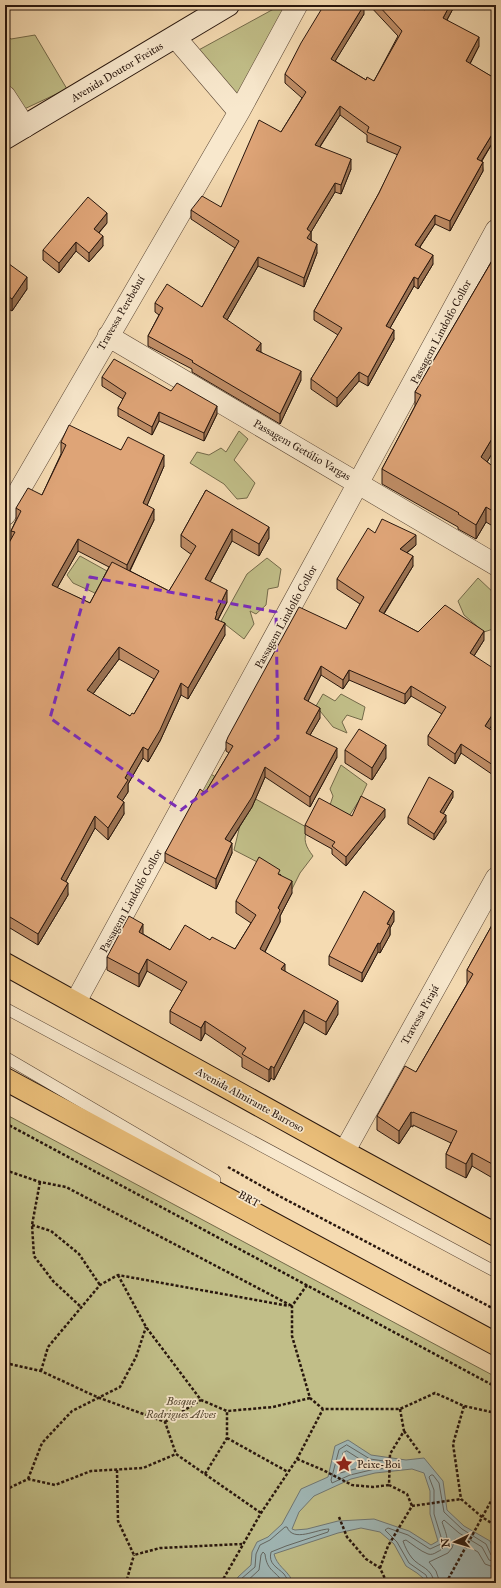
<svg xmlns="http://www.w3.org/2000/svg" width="501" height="1588" viewBox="0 0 501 1588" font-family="'IM FELL Great Primer',serif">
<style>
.green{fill:#c1be88;stroke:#746a4a}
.water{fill:#a0b8b7;stroke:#707773;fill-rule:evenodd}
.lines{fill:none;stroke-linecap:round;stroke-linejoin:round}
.shore{stroke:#646762;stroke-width:1}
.service-casing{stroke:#5b4736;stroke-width:12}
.minor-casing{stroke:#5b4736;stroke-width:22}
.secondary-casing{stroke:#28160d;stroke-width:24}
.trunk-casing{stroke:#28160d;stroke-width:24}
.path{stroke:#28160d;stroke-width:2.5;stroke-dasharray:3 2;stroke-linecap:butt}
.service{stroke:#f8e8cd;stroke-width:11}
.minor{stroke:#f8e8cd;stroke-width:21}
.secondary{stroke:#f8e8cd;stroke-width:22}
.trunk{stroke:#eabe79;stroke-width:22}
.wall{fill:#bf8d66;stroke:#28160d;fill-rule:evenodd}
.shaded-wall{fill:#9b7353;stroke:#28160d}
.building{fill:#dea477;stroke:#28160d;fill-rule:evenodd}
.marked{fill:none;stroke:#7b2cbf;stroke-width:3;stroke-dasharray:8 5;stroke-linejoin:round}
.labels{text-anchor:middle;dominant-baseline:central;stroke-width:3.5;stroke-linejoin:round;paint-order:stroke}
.street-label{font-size:11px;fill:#28160d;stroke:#f8e8cd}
.park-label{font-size:11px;font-style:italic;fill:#564832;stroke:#f8e8cd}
.poi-label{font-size:11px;fill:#28160d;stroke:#f8e8cd;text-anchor:start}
</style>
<rect width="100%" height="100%" fill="#f5dbb2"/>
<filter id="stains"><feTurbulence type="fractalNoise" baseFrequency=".005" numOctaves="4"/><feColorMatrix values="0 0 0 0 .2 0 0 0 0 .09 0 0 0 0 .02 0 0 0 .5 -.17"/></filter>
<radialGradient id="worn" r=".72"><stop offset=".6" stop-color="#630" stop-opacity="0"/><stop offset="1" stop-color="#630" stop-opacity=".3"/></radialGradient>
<!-- green -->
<path class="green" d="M281,5H284V11L237,102L195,52Z
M5,34L11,39L35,35L67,89L20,111L5,85Z
M239,431L248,439L234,460L255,483L247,498L237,499L224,484L190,463L197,452L209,455L221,448L226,452Z
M80,556L107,571L97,594L73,583L67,575Z
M267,558L281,569L278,587L268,589L266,605L256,614L250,611L254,624L244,639L221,621L247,574Z
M478,578L496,595V628L484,632L464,615L458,601Z
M323,694L335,701L341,694L365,707L362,720L347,715L342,722L347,733L333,727L316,706Z
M341,765L367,784L360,799L346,821L329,808L333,796L330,789Z
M207,772L308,828C302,839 306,847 313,856L300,873L292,889L267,867L234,850L240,825L197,792Z
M5,1114L496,1377V1583H5Z"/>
<!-- water -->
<path class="water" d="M348,1440L371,1455L406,1460L424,1458L443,1481L447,1510L464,1526L490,1541L496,1557V1583H425L423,1578L417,1573L406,1566L394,1544L380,1532L361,1528L338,1533L274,1554C277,1566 286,1569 292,1580L300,1583H235L238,1577L251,1565L252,1552L257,1542L268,1537L282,1524L301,1489L328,1477L335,1446ZM412,1469L424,1473L430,1491V1514L438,1541L431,1545L409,1531L374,1519L338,1521L307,1529L295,1530L292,1529L299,1512L314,1496L351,1479L375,1473Z"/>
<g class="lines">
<!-- shore -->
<path class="shore" d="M347,1445L370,1459L398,1463L399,1466L393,1468L375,1469L350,1475L332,1483L331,1480L339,1450Z
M347,1451L366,1463V1466L340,1473L343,1453Z
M239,1583L241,1579L255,1567L256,1554L260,1545L270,1540L285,1527H287C293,1543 317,1529 329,1529L328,1532L286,1546L271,1552C268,1564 277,1567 284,1574C286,1577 288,1580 289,1583
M245,1583L259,1570L261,1555L263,1552L265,1554C267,1572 276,1570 283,1583
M429,1583L426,1575L409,1563L397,1542L385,1530L388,1528L408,1535L430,1549L441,1544L442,1540L434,1514V1490L429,1477L431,1475H433L439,1483L444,1512L462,1529L486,1544L491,1555L496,1557
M434,1583C433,1568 419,1567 412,1558C408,1553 405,1547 403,1541L406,1540C412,1544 420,1551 428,1554C431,1555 434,1554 437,1552C452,1545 447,1536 442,1522L444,1520L459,1533L482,1547L489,1560L496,1562
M440,1583L436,1571L429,1562L448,1553L452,1548L455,1539L478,1552L485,1564L496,1568"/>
<!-- service casing -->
<g class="service-casing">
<path id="service" d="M5,1008L496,1272
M5,1057L215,1180"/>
</g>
<!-- minor casing -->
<g class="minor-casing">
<path id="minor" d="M175,37L239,112
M5,96L25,127
M108,336L496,565
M5,515L239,112L297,5
M75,1003L496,230
M344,1152L496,878"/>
</g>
<!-- secondary casing -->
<g class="secondary-casing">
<path id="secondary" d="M5,138L228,5"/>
</g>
<!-- trunk casing -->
<g class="trunk-casing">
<path id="trunk" d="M5,964L344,1152L496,1235
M5,1079L496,1344"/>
</g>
<!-- path -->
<path class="path" d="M5,1123L496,1387
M228,1167L281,1197L496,1310
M5,1170L40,1182L66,1187L292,1306
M40,1182L32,1225L34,1256L53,1281L81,1307
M32,1225L51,1231L79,1254L100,1285
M118,1275L146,1327L201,1400L227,1411L273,1407L310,1398
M307,1285L292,1306V1336L310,1398L323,1409H400L435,1393L464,1406L496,1413
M5,1363L41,1371L97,1397L165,1422L176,1454L261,1513
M41,1371L48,1347L100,1285L118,1275L289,1306
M464,1406L453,1444L461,1499L482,1517L496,1526
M400,1409L404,1431L390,1454L389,1485L407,1494L412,1506
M165,1422L201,1400
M404,1431L420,1453
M227,1438L288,1472
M297,1459L323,1470L352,1485L373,1487L389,1485
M117,1470L118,1521L134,1555L160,1548L242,1544
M205,1474L227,1438V1411
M28,1479L42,1443L72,1411L120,1387L136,1357L146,1327
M5,1490L28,1479L55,1485L91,1471L143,1468L176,1454
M339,1517L347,1537L366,1559L380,1568L387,1583
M380,1568L388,1546L412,1506L461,1499
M123,1583L127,1579L134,1555
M221,1583L261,1513L297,1459L323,1409
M446,1583L496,1492"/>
<!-- service -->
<use href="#service" class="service"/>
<!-- minor -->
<use href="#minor" class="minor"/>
<!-- secondary -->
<use href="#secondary" class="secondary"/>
<!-- trunk -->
<use href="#trunk" class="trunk"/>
</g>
<!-- wall -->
<path class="wall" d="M369,5H418L425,10L428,5H455L447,20L479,46L470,64L496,79V137L482,161L483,171L450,231L435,224L420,247L433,264L418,289L414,286L390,328L394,339L368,386L359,381L337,407L311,389V379L338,335L314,320V311L379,193L398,155L367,142V135L340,115L320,147L351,169L341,194L335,192L311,232V240L317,253L304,287L258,266L227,320L261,352L301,380L280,424L192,372V369L148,346V336L159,315L155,312V303L202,307L235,248L191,219V210L221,207L281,132L302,98L285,83V74L364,14L335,61L366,80L374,81L398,36Z
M107,223L99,233L103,246L89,262L76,251L59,273L43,260V250Z
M496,254V447L487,462L496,469V528L486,522L476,539L458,529V527L382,484V469L415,406V392Z
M5,261L27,289L12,311L5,307Z
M102,377L171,391L217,414L204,441L159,421L152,435L118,416V408L123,399L102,386Z
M61,442L121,450L164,466L147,505L154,520L130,571L169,591L192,555L181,547V535L206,490L269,538L259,556L232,541L210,582L227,602L218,620L225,635L188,699L181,695L160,741L148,762L143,758L128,784V792L122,801L124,814L108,840L95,828L66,881L68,895L38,945L5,925V550L11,539V531L16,520V508L42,495L61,454ZM78,551L109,567L90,603L57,588ZM119,659L154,679L134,714L130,716L93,694Z
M375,533L416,545L407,553L413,566L384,614L418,632L484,640L474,656L489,729L496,733V777L461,753L455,764L428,745V736L442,714L411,696L405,704L349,680L343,689L321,675L308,701L320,718L310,735L337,757L310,807L265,777L252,807L230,842L232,853L216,889L165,862V853L205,793L229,753L226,751V742L346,629L360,604L337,589V579Z
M345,750L386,758L372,780L345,763Z
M453,797L443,814L446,822L434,840L408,824V817Z
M352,816L385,817L346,866L332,854V849L305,834V825Z
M280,874L292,893L280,916V922L265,952L285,971L338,1014L326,1035L304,1022L274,1080L271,1078L269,1082L242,1067V1058L205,1033L201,1041L170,1023V1011L182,991L147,971L139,987L107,970V957L143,934L170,950L210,940L235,949L251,923L236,913V901Z
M496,918V1180L472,1166L466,1178L446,1168V1154L451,1143L413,1125V1127L411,1126L399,1144L377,1130V1116L416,1072L467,984V970Z
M394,921L390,928V935L380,953L378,952L362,982L329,965V956Z"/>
<!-- shaded-wall -->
<path class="shaded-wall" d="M364,5V14L331,68V59Z
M450,5H455L443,27V18Z
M479,37V46L466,71V61Z
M340,106V115L315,154V145Z
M496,128V137L477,168V159Z
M351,159V169L341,194V185Z
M483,162V171L450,231V221Z
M335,183V192L311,232V241L307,247V229Z
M107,213V223L94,238V229Z
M435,215V224L415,254V245Z
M103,236V246L89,262V253Z
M76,242V251L59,273V263Z
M317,244V253L304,287V278Z
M433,255V264L418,289V279Z
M258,257V266L223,327V317Z
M27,277V289L12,311V299Z
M414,277V286L386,335V326Z
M394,330V339L368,386V377Z
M261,343V352L256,350Z
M301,371V380L280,424V414Z
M359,372V381L337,407V398Z
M217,406V414L204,441V433Z
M159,412V421L152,435V427Z
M496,432V447L481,472V457Z
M164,455V466L143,515V503Z
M486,507V522L476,539V525Z
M154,509V520L127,576V565Z
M269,527V538L259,556V544Z
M232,529V541L205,591V579Z
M416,535V545L400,558V549Z
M78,539V551L52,597V585Z
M413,556V566L379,621V611Z
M227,590V602L217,621L215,619L216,613Z
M225,623V635L188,699V688Z
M484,631V640L470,662V653Z
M119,647V659L87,702V690Z
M321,666V675L304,709V699Z
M349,670V680L343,689V680Z
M181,683V695L160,741L148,762V750Z
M411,686V696L405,704V694Z
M320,708V718L306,742V733Z
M496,709V719L485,736V726Z
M461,744V753L455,764V754Z
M386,745V758L372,780V768Z
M143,747V758L128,784V792L117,809V797L125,778Z
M337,748V757L310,807V797Z
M265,767V777L252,807L225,849V839Z
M453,791V797L440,819V812Z
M124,802V814L108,840V828Z
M385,809V817L346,866V857Z
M446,815V822L434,840V834Z
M95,816V828L61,890V879Z
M232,843V853L216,889V879Z
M292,881V893L280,916V922L260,961V949L278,908Z
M68,883V895L38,945V934Z
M394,911V921L390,928V935L380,953V944L387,924Z
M143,924V937L139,932Z
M378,943V952L362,982V973Z
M147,959V971L139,987V974Z
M285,964V976L281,969Z
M338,1001V1014L326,1035V1022Z
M304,1010V1022L274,1080V1068Z
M205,1021V1033L201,1041V1028Z
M271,1066V1078L269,1082V1070Z
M411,1112V1126L399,1144V1131Z
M472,1153V1166L466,1178V1164Z"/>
<!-- building -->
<path class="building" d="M324,5H364L331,59L366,80L367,77L374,81L402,31L378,5H418L425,10L428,5H450L443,18L479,37L466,61L496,79V128L477,159L483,162L450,221L435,215L415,245L433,255L418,279L414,277L386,326L394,330L368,377L359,372L337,398L311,379L342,328L314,311L379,193L401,147L367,132L369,127L340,106L315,145L351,159L341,185L335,183L307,229L311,232L307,238L317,244L304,278L258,257L223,317L261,343L256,350L301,371L280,414L192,362L193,361L148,336L163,308L155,303L167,284L202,307L239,241L191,210L202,196L221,207L259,120L281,132L306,92L285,74L301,43Z
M88,197L107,213L94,229L103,236L89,253L76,242L59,263L43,250Z
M496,254V432L481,457L496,469V513L486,507L476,525L458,514L459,513L382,469L421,395L415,392Z
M5,261L27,277L12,299L5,294Z
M114,359L171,391L177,383L217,406L204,433L159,412L152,427L118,408L126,393L102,377Z
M69,425L121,450L128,437L164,455L143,503L154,509L127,565L78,539L52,585L90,603L112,562L169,591L196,546L181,535L206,490L269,527L259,544L232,529L205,579L227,590L216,613H217L215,619L225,623L188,688L181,683L160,730L148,750L143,747L125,778L128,780L117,797L124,802L108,828L95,816L61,879L68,883L38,934L5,914V567L9,558L5,556V550L15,532L11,531L21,511L16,508L28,488L42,495L66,445L61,442ZM119,647L159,671L134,714L132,713L130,716L87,690Z
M382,519L416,535L400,549L413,556L379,611L418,632L445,605L484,631L470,653L496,670V709L485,726L496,733V767L461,744L455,754L428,736L446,707L411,686L405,694L349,670L343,680L321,666L304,699L320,708L306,733L337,748L310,797L265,767L252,797L225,839L232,843L216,879L165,853L200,789L205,793L233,746L226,742L228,737L299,607L346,629L364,597L337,579L368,528L375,533Z
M359,729L386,745L372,768L345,750Z
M429,777L453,791L440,812L446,815L434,834L408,817Z
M361,796L385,809L346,857L332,846L335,842L305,825L319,798L352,816Z
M259,857L280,870L278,874L292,881L278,908L280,910L260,949L285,964L281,969L338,1001L326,1022L304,1010L274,1068L271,1066L269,1070L242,1054L246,1048L205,1021L201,1028L170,1011L187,982L147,959L139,974L107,957L129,916L143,924L139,932L170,950L185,925L210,940L212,937L235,949L256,915L236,901Z
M364,891L394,911L387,924L390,925L380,944L378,943L362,973L329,956Z
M496,918V1166L472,1153L466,1164L446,1154L457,1131L413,1112V1113L411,1112L399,1131L377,1116L405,1066L416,1072L473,974L467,970Z"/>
<!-- marked area -->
<path class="marked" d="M90,577L276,612L278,738L181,810L50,718Z"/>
<!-- icons -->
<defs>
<g id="sight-bare" transform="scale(1.38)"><path d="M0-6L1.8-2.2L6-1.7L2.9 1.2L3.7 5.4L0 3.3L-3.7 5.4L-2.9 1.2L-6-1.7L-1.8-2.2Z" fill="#8f2418" stroke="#f8e8cd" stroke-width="2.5" paint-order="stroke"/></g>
</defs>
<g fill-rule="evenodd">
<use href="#sight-bare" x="344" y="1464"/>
</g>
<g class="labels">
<!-- street labels -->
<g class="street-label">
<text transform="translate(117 72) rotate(-31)">Avenida Doutor Freitas</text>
<text transform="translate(121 313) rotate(-60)">Travessa Perebebuí</text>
<text transform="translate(441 332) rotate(-62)">Passagem Lindolfo Collor</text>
<text transform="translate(302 450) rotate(30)">Passagem Getúlio Vargas</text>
<text transform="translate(286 617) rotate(-61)">Passagem Lindolfo Collor</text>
<text transform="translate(131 901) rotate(-61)">Passagem Lindolfo Collor</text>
<text transform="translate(420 1015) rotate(-61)">Travessa Pirajá</text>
<text transform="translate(250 1100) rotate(29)">Avenida Almirante Barroso</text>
<text transform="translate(249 1199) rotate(29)">BRT</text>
</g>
<!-- park labels -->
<g class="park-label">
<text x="181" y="1401">Bosque<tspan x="181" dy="13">Rodrigues Alves</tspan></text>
</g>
<!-- poi labels -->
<g class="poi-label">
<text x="357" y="1464">Peixe-Boi</text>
</g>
</g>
<!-- margin -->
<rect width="501" height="1588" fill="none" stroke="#f5dbb2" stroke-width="20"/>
<rect x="6" y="6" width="489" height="1576" fill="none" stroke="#28160d" stroke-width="2"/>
<rect x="10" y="10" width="481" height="1568" fill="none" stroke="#28160d"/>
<!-- north arrow -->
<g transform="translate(455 1542) rotate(265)" stroke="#f8e8cd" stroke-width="3" paint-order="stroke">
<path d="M0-3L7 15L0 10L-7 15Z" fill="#28160d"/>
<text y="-6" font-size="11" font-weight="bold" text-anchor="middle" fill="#28160d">N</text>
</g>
<rect width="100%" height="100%" filter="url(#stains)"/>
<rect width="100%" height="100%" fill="url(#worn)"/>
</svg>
